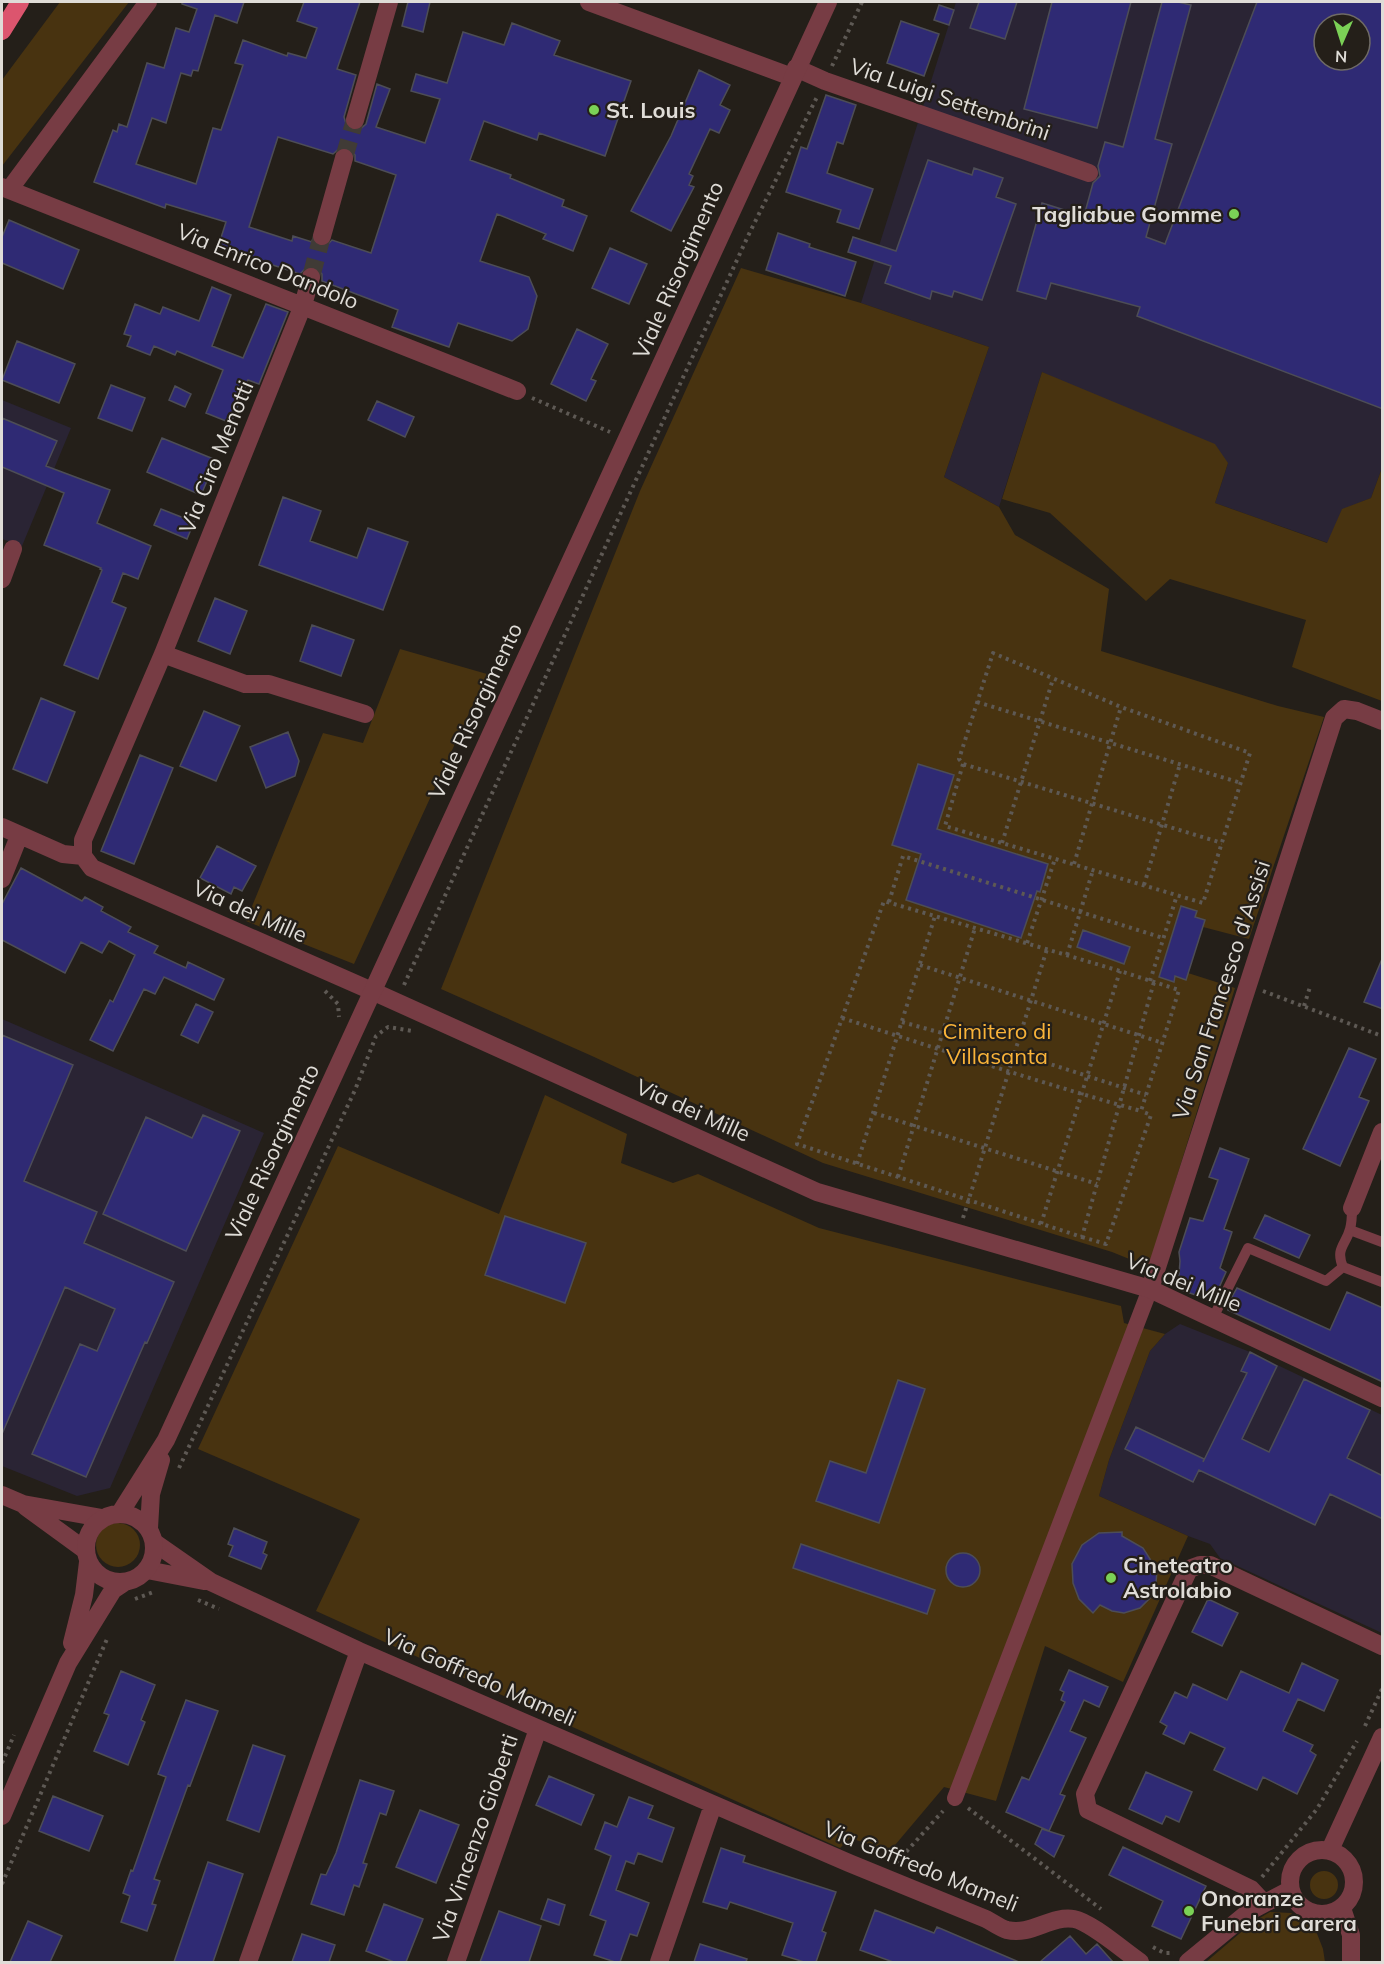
<svg xmlns="http://www.w3.org/2000/svg" width="1384" height="1964" viewBox="0 0 1384 1964" font-family="Mulish,sans-serif">
<style>
.industrial{fill:#2a2434;fill-rule:evenodd}
.green{fill:#483310}
.building{fill:#2f2a74;stroke:#4d4d56;stroke-width:1.5;fill-rule:evenodd}
.lines{fill:none;stroke-linecap:round;stroke-linejoin:round}
.minor-tunnel{stroke:#403b36;stroke-width:18;stroke-dasharray:18 9;stroke-linecap:butt}
.path{stroke:#5e5954;stroke-width:4;stroke-dasharray:3 4.5;stroke-linecap:butt}
.service{stroke:#773c44;stroke-width:10}
.pedestrian{stroke:#773c44;stroke-width:16}
.minor{stroke:#773c44;stroke-width:18}
.tertiary{stroke:#773c44;stroke-width:18}
.trunk{stroke:#dc556e;stroke-width:18}
.poi-dot{fill:#7bd156;stroke:#241f19;stroke-width:2}
.labels{text-anchor:middle;dominant-baseline:central;stroke-width:4.5;stroke-linejoin:round;paint-order:stroke}
.street-label{font-size:22px;fill:#dfdcd7;stroke:#241f19}
.poi-label{font-size:22px;font-weight:bold;fill:#dfdcd7;stroke:#241f19;text-anchor:start}
.park-label{font-size:22px;fill:#f9b339;stroke:#241f19}
</style>
<rect width="100%" height="100%" fill="#241f19"/>
<!-- industrial -->
<path class="industrial" d="M956,2H1382V468L1371,498L1342,510L1328,543L1215,503L1228,463L1042,372L999,507L944,477L989,347L861,303ZM1324,24H1360V60H1324Z
M2,400L71,428L22,546L2,539Z
M2,1019L264,1133L110,1488L77,1496L2,1466Z
M1180,1324L1250,1352L1382,1415V1633L1220,1558L1210,1544L1188,1536L1099,1496L1109,1460L1150,1351L1165,1334Z"/>
<!-- green -->
<path class="green" d="M60,2H129L2,166V80Z
M741,268L861,303L989,347L944,477L999,507L1015,535L1109,589L1101,651L1278,706L1324,717L1249,939L1203,927L1188,973L1235,988L1149,1267L1112,1252L823,1163L592,1056L441,989L640,491Z
M1042,372L1215,444L1228,463L1215,503L1327,543L1342,509L1371,498L1382,468V701L1292,667L1306,620L1170,579L1146,601L1050,513L1002,499Z
M400,649L487,674L354,964L246,921L323,733L363,743Z
M545,1095L627,1134L621,1163L673,1183L698,1174L819,1228L1121,1306L1124,1323L1165,1334L1150,1351L1109,1460L1099,1496L1188,1536L1123,1682L1045,1646L996,1801L944,1787L890,1851L850,1838L840,1848L316,1611L360,1519L198,1449L338,1146L499,1214Z
M96 1545a22 22 0 1 1 44 0a22 22 0 1 1-44 0Z
M1310 1885a14 14 0 1 1 28 0a14 14 0 1 1-28 0Z
M1270,1912L1291,1913L1316,1931L1323,1949L1325,1962H1206L1253,1922Z"/>
<!-- building -->
<path class="building" d="M182,2H244L237,23L215,15L198,71L193,70L191,76L181,73L166,123L152,118L136,164L196,184L213,128L221,130L243,65L235,63L243,40L287,56L288,53L306,58L317,28L297,21L304,2H360L337,69L356,75L344,117L347,127L352,131H358L366,124L377,84L390,89L376,127L425,143L440,99L411,91L416,74L447,83L463,32L504,45L512,23L560,41L554,55L631,81L605,156L539,133L537,140L484,121L470,160L511,175L510,178L564,200L562,206L587,216L573,251L543,239L546,234L497,214L480,261L529,277L537,296L528,329L512,341L458,323L449,347L392,327L398,310L322,281V274L315,266H308L300,274L218,247L226,222L166,204L165,208L94,182L113,130L117,132L119,124L127,127L147,63L164,68L176,28L189,32L197,9L182,4ZM278,137L333,154L341,147H348L355,155V161L396,175L371,253L332,240L325,247H320L312,241V242L293,236L292,241L249,227Z
M408,2H430L423,32L402,26Z
M979,2H1017L1005,39L970,28Z
M1052,2H1131L1097,128L1024,109Z
M1162,2H1178L1191,5L1155,139L1172,144L1146,237L1165,244L1257,2H1383V409L1137,316L1140,307L1051,283L1046,299L1017,291L1042,203L1084,216L1093,183L1100,176L1098,166L1105,142L1123,147ZM1334,19L1346,24H1360V60H1324V24H1333Z
M939,5L954,10L949,25L934,20Z
M901,21L939,34L924,76L887,63Z
M699,70L730,85L720,105L730,110L719,133L710,129L689,174L693,176L689,185L694,187L671,231L631,211L671,136Z
M826,95L856,105L843,144L837,142L827,173L873,189L859,229L837,222L841,210L786,192L801,147L807,149Z
M928,160L972,175L974,168L1003,178L996,197L1016,204L982,300L954,291L952,297L932,291L930,299L885,283L891,266L848,252L853,237L896,251Z
M9,220L79,250L63,289L2,263V237Z
M778,233L810,244L809,247L856,262L845,296L766,270Z
M610,248L647,264L629,304L592,288Z
M212,287L231,295L212,346L243,358L266,304L288,312L259,384L248,380L231,423L206,413L223,370L177,351L175,355L154,346L150,355L127,346L131,336L124,334L135,304L160,314L163,307L199,321Z
M577,329L608,344L591,379L596,381L586,401L551,384Z
M17,341L75,364L59,403L2,380Z
M111,385L145,398L132,431L98,418Z
M175,386L191,394L185,407L169,400Z
M377,401L414,417L405,437L368,420Z
M2,418L57,441L46,466L110,490L97,523L151,546L138,579L123,573L112,602L126,608L98,679L64,665L102,570L100,569L101,568L44,545L64,493L2,467Z
M162,438L216,460L201,495L147,472Z
M283,497L321,511L310,541L357,558L368,528L408,542L383,610L259,565Z
M161,509L194,522L187,539L154,525Z
M215,598L247,611L230,654L198,641Z
M312,625L354,640L341,676L300,661Z
M41,698L75,712L47,783L13,769Z
M204,711L240,726L216,781L180,766Z
M288,732L299,761L295,776L266,788L250,747Z
M140,755L173,768L134,864L101,851Z
M918,764L954,775L937,829L1048,864L1040,892L1037,891L1021,938L906,900L921,854L892,845Z
M217,846L256,866L242,891L234,887L231,894L200,878Z
M21,868L82,901L85,897L103,907L101,911L131,927L128,932L158,946L154,953L186,968L188,962L224,979L214,1000L164,977L155,994L144,989L113,1051L90,1040L110,1000L113,1002L135,955L109,941L102,953L81,942L65,973L2,940V904Z
M1181,906L1197,911L1195,917L1205,920L1186,980L1175,976L1174,982L1159,977Z
M1083,930L1130,947L1124,964L1077,947Z
M1382,959H1383V1009L1364,1002Z
M196,1004L213,1012L198,1043L181,1035Z
M2,1035L73,1065L24,1181L97,1212L84,1243L174,1282L147,1343L145,1342L86,1477L32,1454L80,1344L97,1351L115,1309L65,1287L2,1434Z
M1349,1048L1376,1059L1359,1097L1369,1101L1340,1166L1303,1149Z
M203,1115L240,1131L186,1251L103,1214L146,1117L192,1138Z
M1220,1148L1249,1159L1224,1229L1232,1232L1220,1268L1226,1272L1213,1301L1178,1289L1180,1261L1179,1252L1190,1218L1203,1221L1218,1180L1209,1177Z
M1265,1215L1310,1235L1299,1258L1254,1238Z
M505,1216L586,1243L565,1303L485,1275Z
M1237,1288L1330,1330L1347,1292L1383,1308V1382L1228,1310L1229,1307L1227,1306Z
M1250,1352L1277,1366L1242,1439L1269,1452L1304,1379L1370,1410L1347,1458L1383,1476V1519L1330,1494L1315,1525L1199,1470L1193,1482L1125,1449L1136,1427L1204,1459L1203,1462L1247,1373L1241,1371Z
M898,1380L925,1389L879,1523L816,1501L830,1461L866,1473Z
M234,1528L267,1542L263,1553L267,1555L261,1569L229,1556L233,1546L228,1544Z
M1122,1532V1536L1143,1548L1157,1570L1156,1583L1150,1598L1140,1608L1124,1613L1112,1611L1100,1605L1093,1613L1079,1599L1073,1583L1072,1564L1082,1545L1099,1533Z
M801,1544L935,1590L927,1614L793,1568Z
M946 1570a17 17 0 1 1 34 0a17 17 0 1 1-34 0Z
M1208,1599L1238,1613L1222,1646L1192,1632Z
M1302,1663L1338,1680L1324,1711L1298,1699L1283,1731L1313,1745L1310,1751L1316,1755L1297,1794L1263,1777L1257,1790L1214,1770L1225,1748L1190,1732L1184,1744L1163,1734L1167,1726L1160,1722L1175,1692L1187,1698L1193,1684L1227,1700L1241,1671L1289,1693Z
M1069,1670L1108,1687L1099,1707L1084,1700L1070,1731L1086,1738L1060,1794L1065,1796L1049,1831L1006,1812L1022,1777L1029,1780L1065,1702L1061,1700L1064,1692L1060,1690Z
M121,1671L155,1685L141,1720L145,1722L128,1765L94,1751L109,1715L104,1713Z
M186,1700L218,1711L190,1786L188,1785L154,1879L160,1881L152,1904L156,1905L147,1931L121,1922L130,1896L123,1893L131,1870L133,1871L166,1777L158,1774Z
M253,1745L285,1756L259,1832L227,1820Z
M1146,1772L1192,1792L1179,1822L1166,1816L1162,1824L1129,1809Z
M549,1776L594,1795L581,1825L536,1805Z
M360,1780L394,1791L386,1815L380,1813L363,1863L367,1864L359,1887L354,1885L344,1915L311,1904L321,1874L326,1875L336,1853Z
M53,1796L103,1816L89,1851L39,1831Z
M629,1797L653,1806L648,1818L674,1828L662,1862L638,1853L634,1864L626,1861L616,1890L649,1903L637,1936L630,1934L620,1962H615L594,1955L606,1921L590,1915L611,1856L595,1849L605,1822L617,1827Z
M420,1810L459,1825L436,1883L396,1867Z
M1042,1829L1064,1836L1054,1857L1035,1844Z
M1123,1847L1206,1886L1181,1939L1152,1926L1163,1901L1109,1875Z
M721,1848L745,1856L743,1862L836,1892L822,1931L826,1933L816,1962H804L782,1955L793,1923L730,1902L727,1909L703,1902Z
M208,1862L243,1874L213,1962H174Z
M548,1899L565,1905L559,1925L541,1919Z
M384,1904L423,1919L406,1962H394L366,1951Z
M875,1910L934,1933L937,1927L1019,1962H893L860,1950Z
M499,1911L541,1926L529,1962H480Z
M28,1921L62,1936L50,1962H10Z
M302,1934L335,1945L329,1962H292Z
M1070,1936L1086,1954L1097,1944L1113,1962H1040Z
M700,1944L747,1959L746,1962H694Z"/>
<g class="lines">
<!-- minor-tunnel -->
<path class="minor-tunnel" d="M344,158L355,120
M311,277L322,236"/>
<!-- path -->
<path class="path" d="M832,66L862,2
M532,398L610,432
M977,702L1241,783
M963,764L945,826L1203,903L1250,753L1121,707L993,653L959,759L963,764L1222,843
M1002,843L1053,679
M1074,864L1121,707
M1144,885L1180,764
M889,902L903,856L1163,938
M1027,943L1055,859
M1067,955L1093,870
M920,965L1163,1043
M1221,976L1233,980
M1150,981L1177,895
M404,985L748,236L817,97
M325,991L338,1004L339,1017
M1263,991L1382,1036
M1304,1006L1310,987
M842,1018C942,1050 1041,1083 1141,1111L1179,990L1120,971L884,901L797,1144L1082,1237C1096,1187 1110,1138 1124,1088L1154,982
M902,1022L942,1033
M1016,1053L1146,1095
M874,1113L1097,1184
M857,1164L935,916
M898,1177L975,928
M963,1218L1047,949
M1041,1224L1120,971
M1082,1237L1106,1244L1151,1115L1141,1111
M179,1468L355,1090L376,1036L388,1027L412,1031
M135,1599L156,1591
M198,1600L219,1609
M1365,1726L1382,1689
M2,1763L14,1735
M968,1808L1101,1909
M896,1862H897L943,1811
M1262,1877L1317,1809L1357,1741
M2,1884L107,1639
M1153,1947L1164,1953H1174"/>
<!-- service -->
<path class="service" d="M1352,1208C1352,1215 1352,1222 1350,1229C1346,1245 1335,1248 1343,1267L1382,1282
M1350,1230L1382,1242
M1213,1318L1248,1248L1326,1281L1343,1267"/>
<!-- pedestrian -->
<path class="pedestrian" d="M955,1798L1150,1289"/>
<!-- minor -->
<path class="minor" d="M589,2L792,77
M796,68L825,81L1089,173
M355,120L389,2
M2,187L517,391
M9,190L148,2
M322,236L344,158
M2,579L13,549
M163,654L245,684H269L365,714
M2,827L63,854L83,856L92,868L372,991L817,1192L1150,1289L1382,1398
M83,856V840L163,654L303,305L311,277
M2,879L19,836
M1352,1208L1382,1132
M1150,1289L1334,718L1344,709L1357,711L1382,721
M2,1495L23,1504L102,1518
M26,1507L85,1550
M155,1543L211,1582L359,1651L849,1863L986,1919C992,1922 1000,1928 1007,1930C1031,1936 1051,1915 1074,1919C1091,1922 1125,1952 1140,1962
M147,1570L204,1581
M1264,1903L1251,1889L1088,1810L1085,1794L1189,1569L1200,1565H1210L1382,1646
M248,1962L359,1651
M456,1962L538,1729
M659,1962L713,1805
M1188,1962L1250,1911L1290,1890"/>
<!-- tertiary -->
<path class="tertiary" d="M120,1513L166,1440L828,2
M86 1548a34 34 0 1 1 68 0a34 34 0 1 1-68 0Z
M149,1528L151,1494L161,1460
M72,1643L84,1595L88,1562
M2,1816L68,1663L113,1590L125,1582
M1290 1882a32 32 0 1 1 64 0a32 32 0 1 1-64 0Z
M1330,1850L1382,1737
M1342,1908L1351,1935V1962"/>
<!-- trunk -->
<path class="trunk" d="M2,31L20,2"/>
</g>
<!-- markers -->
<g class="poi-dot">
<circle cx="594" cy="110" r="6"/>
<circle cx="1234" cy="214" r="6"/>
<circle cx="1111" cy="1578" r="6"/>
<circle cx="1189" cy="1911" r="6"/>
</g>
<g class="labels">
<!-- street labels -->
<g class="street-label">
<text transform="translate(950 99) rotate(19)">Via Luigi Settembrini</text>
<text transform="translate(268 266) rotate(22)">Via Enrico Dandolo</text>
<text transform="translate(678 270) rotate(-66)">Viale Risorgimento</text>
<text transform="translate(216 457) rotate(-68)">Via Ciro Menotti</text>
<text transform="translate(475 711) rotate(-65)">Viale Risorgimento</text>
<text transform="translate(250 911) rotate(24)">Via dei Mille</text>
<text transform="translate(1221 990) rotate(-72)">Via San Francesco d'Assisi</text>
<text transform="translate(693 1110) rotate(24)">Via dei Mille</text>
<text transform="translate(272 1152) rotate(-65)">Viale Risorgimento</text>
<text transform="translate(1184 1282) rotate(22)">Via dei Mille</text>
<text transform="translate(480 1677) rotate(24)">Via Goffredo Mameli</text>
<text transform="translate(475 1838) rotate(-71)">Via Vincenzo Gioberti</text>
<text transform="translate(921 1866) rotate(22)">Via Goffredo Mameli</text>
</g>
<!-- poi labels -->
<g class="poi-label">
<text x="606" y="110">St. Louis</text>
<text x="1222" y="214" text-anchor="end">Tagliabue Gomme</text>
<text x="1123" y="1565">Cineteatro<tspan x="1123" dy="25">Astrolabio</tspan></text>
<text x="1201" y="1898">Onoranze<tspan x="1201" dy="25">Funebri Carera</tspan></text>
</g>
<!-- park labels -->
<g class="park-label">
<text x="997" y="1031">Cimitero di<tspan x="997" dy="25">Villasanta</tspan></text>
</g>
</g>
<!-- border -->
<rect width="1384" height="1964" fill="none" stroke="#dfdcd7" stroke-width="6"/>
<!-- north arrow -->
<g transform="translate(1342 42) rotate(183)"><circle r="28" fill="#241f19" stroke="#6f6b65" stroke-width="1.5"/>
<path d="M0-4.5L10 22L0 15L-10 22Z" fill="#7bd156"/>
<text y="-9" font-size="16" font-weight="bold" text-anchor="middle" fill="#dfdcd7">N</text>
</g>
</svg>
